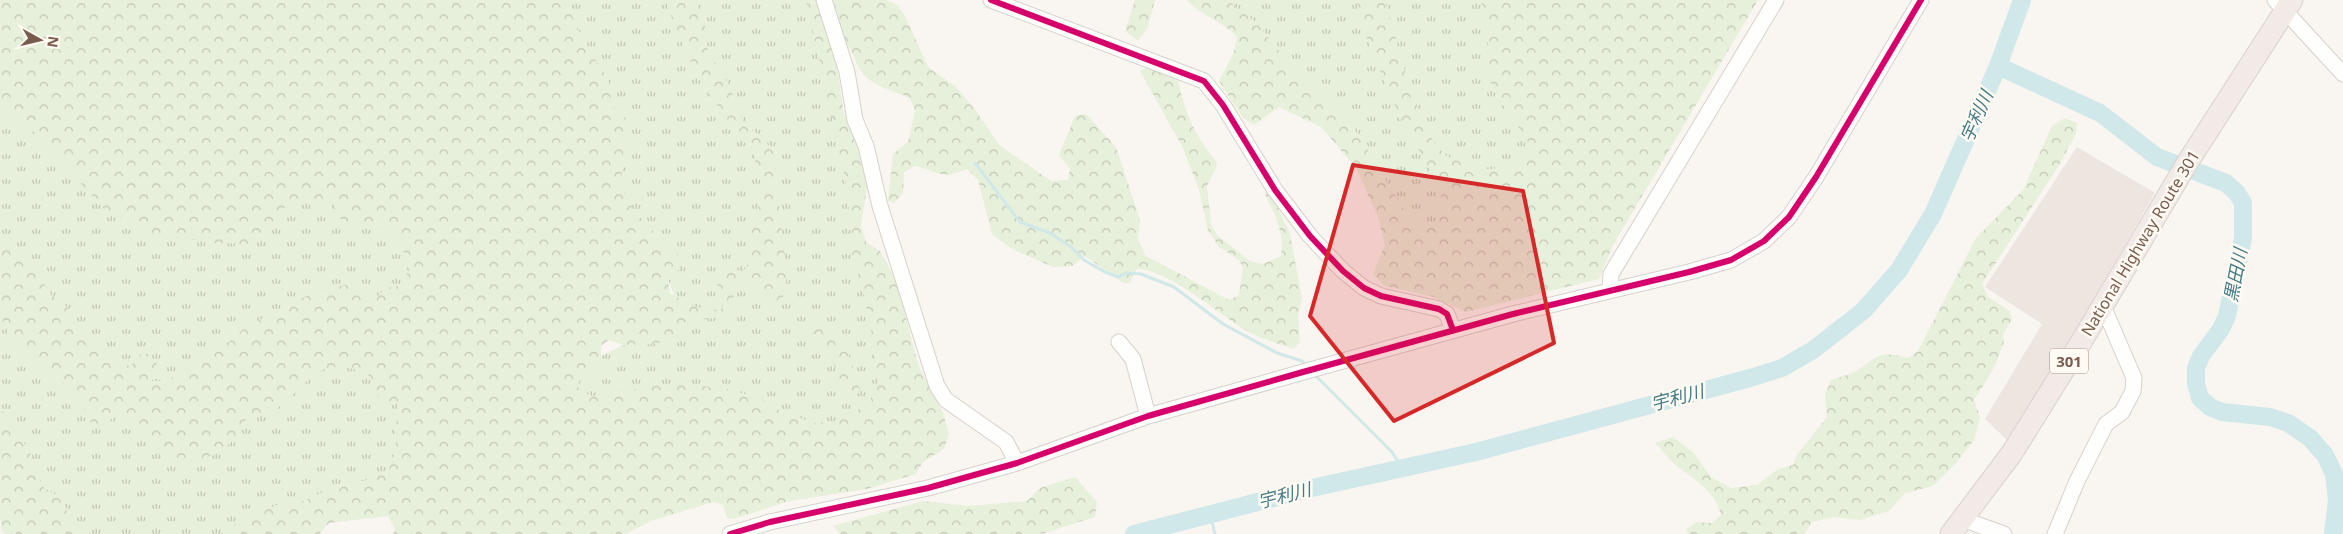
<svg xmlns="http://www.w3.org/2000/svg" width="2343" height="534" viewBox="0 0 2343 534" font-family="'Noto Sans','Noto Sans JP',sans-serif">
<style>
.industrial{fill:#ede5e0}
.grass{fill:url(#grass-tufts)}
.forest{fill:url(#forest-crowns)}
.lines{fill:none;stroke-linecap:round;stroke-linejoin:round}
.stream{stroke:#d0e8ea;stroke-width:3}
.river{stroke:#d0e8ea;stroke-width:18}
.minor-casing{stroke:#d7d1cb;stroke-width:17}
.highway-casing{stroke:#dad1cc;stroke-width:23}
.minor{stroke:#fefefd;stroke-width:15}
.highway{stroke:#f2eae7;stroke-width:21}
.cycleway-casing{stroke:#fffaf3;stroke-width:9}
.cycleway{stroke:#d6006c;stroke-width:6}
.marked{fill:#d62828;fill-opacity:0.2;stroke:#d62828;stroke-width:4;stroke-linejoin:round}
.labels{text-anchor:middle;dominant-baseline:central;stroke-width:5;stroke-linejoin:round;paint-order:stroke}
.shield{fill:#fffaf3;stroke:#a28b7f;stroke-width:1}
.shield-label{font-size:15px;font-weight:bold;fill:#7a5c4d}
.street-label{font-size:16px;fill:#7a5c4d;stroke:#fffaf3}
.water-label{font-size:18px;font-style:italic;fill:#437c86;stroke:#fffaf3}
</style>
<defs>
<pattern id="grass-tufts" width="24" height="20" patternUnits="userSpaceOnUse" patternTransform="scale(1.25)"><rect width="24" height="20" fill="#e7f0db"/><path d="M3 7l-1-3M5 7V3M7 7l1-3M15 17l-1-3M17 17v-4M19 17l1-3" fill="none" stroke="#c0c6b4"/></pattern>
<pattern id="forest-crowns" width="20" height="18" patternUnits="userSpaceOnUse" patternTransform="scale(1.25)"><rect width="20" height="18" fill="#e7f0db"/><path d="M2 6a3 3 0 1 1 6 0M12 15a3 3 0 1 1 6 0" fill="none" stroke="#c0c6b4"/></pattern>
</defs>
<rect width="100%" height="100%" fill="#f9f5f0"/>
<!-- industrial -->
<path class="industrial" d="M2077,147L2155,193L2037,397L2007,440L1985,419L2042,324L1985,287Z"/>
<!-- grass -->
<path class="grass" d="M549,0H811L885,376L872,410L827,431L603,411L568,393L588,363L682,315L659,256L611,203Z
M1204,0H1492L1539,139L1525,174L1419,234L1350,136Z
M0,83L286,188L353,196L416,256L392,508L328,521L310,534H12L0,519Z"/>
<!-- forest -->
<path class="forest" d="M0,0H567L572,16L588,49L608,79L615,109L624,117L628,134L622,176L625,194L634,210L643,220L651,226L656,239L668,249L677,253L681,263L679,270L668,281L670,293C686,304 701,312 721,309L724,303C717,285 712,283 730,269L743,271L748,264L752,227L758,208L761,185L754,155L702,85L676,31L666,0H695L705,25L708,54L724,74L745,125L763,138L773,151L787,276L784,296L777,301L762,296L751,283L739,276L734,279L733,309L720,317L685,322L674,334L657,344L624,345L609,340L601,346V359L596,370L582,376L577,386L581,392L593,396L661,385H693L729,389L764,400L782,412L815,423L839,421L866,405L874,394L878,378L872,335L863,290L852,253L848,192L806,0H886L897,5L905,16L928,67L956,87L977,112L999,145L1051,181L1068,180L1070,169L1059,155L1075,116L1086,114L1116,147L1140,220L1138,240L1146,256L1229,300L1239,295L1243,268L1239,260L1219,247L1208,230L1199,190L1183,148L1140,71L1148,67L1178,80C1185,113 1195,137 1217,162L1216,168L1207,186L1211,225L1217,235L1250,261L1263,264L1281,256C1285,232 1274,213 1264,192L1272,195L1290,234L1302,298L1298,317L1300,342L1293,349C1278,343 1260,339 1247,331C1220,315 1166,268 1137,269L1129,283H1123L1085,256L1072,266L1053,267L1012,249L992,234L978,180L967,169C939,180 940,172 915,166L904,172L903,193L894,203L888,201L893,154L908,142L915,111L910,98C893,90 872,87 861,71C854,62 854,50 845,43L835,56L844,114L857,141L868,182L861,225L866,242L880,251L897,282L918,364L943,413L949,434L944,449L923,462L916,474L867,489L789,501L734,519L727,518L723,505L713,502L651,521L625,534H393L395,529L388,516L329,523L319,534H220L245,518L279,504L304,501L329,489L375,478L389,469L396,449L395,429L399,411L396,402C376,401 374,391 368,373C308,352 311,390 268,414C264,417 258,414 253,416C250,417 246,420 243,422L239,436L214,455L185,465L162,461L150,437L134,416L117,414L102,428L92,425L84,409L68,387L14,345L0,316V237L38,274L50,294L67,307L77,322L86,341L117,366H131L141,354H149L157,364L149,375L150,381H164L192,369L204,360L213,349L229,342L246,327L320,289L347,285L361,290L365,301L373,302C381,292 386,286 400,286L409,270L402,246L385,228L361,229L343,223L333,204L301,199L283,209L271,233L250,244L215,243L151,233L104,209L37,134L12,120L0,105Z
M1135,0H1155L1148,27L1138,41L1125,31Z
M1187,0H1227L1258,24L1290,66L1323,99L1349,120L1411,221L1425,226L1439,219L1441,196L1425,160L1404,127L1359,20L1357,0H1385L1411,92L1433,141L1445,155L1458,161H1467L1476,169H1491L1519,165L1528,158L1531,148L1524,135L1497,97L1487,73L1488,41L1481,0H1758L1613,245L1599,279L1466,312L1431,296L1385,286L1373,274L1385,245L1378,217L1356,168L1321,127L1279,107L1254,125L1243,118L1219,81L1234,52L1237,37C1223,21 1201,16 1187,0Z
M2065,118L2077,123L2076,133L2061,162L1982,284L1988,297L2010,311L2012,320L2003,334L2004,342L1993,370L1974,400L1980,417L1974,440L1956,463L1933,486L1905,493L1889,511L1860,520L1834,517L1812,522L1804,534H1688L1686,529L1697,522L1712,523L1721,515C1715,488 1690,478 1671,461C1666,455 1661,449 1655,443L1673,437L1693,452L1711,477L1731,488L1757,485L1778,469L1793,465L1796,456L1827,417L1825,395L1831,380C1837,378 1844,376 1850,374C1878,361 1872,348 1908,358L1918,351L1976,238L2023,190L2052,126Z
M815,323C848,334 850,360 860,390L855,398H847L840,389L831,352L808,327Z
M0,409L11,420L33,459L36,473L44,488L58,496L66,507L69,522L92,534H5L1,530Z
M1075,477L1097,502L1095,517L1041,534H841L833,526L923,501L969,506L1027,501L1040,488Z"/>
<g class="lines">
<!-- stream -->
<path class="stream" d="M975,163L1020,222L1050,233L1071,247L1084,260L1105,272L1118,277L1128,273L1141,274L1174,287L1223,324L1277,353L1302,361L1308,367
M1313,373L1392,452L1401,467
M1210,514L1215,534"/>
<!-- river -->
<path class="river" d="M1998,66L2100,113L2157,157L2226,183L2237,193L2243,203V238L2227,316L2221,329L2201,356L2196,368V384L2200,398L2210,407L2222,412L2270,417L2288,423L2310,438L2325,455L2334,474L2337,500L2333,534
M1134,534L1312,488L1476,452L1750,378L1782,368L1813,350L1863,311L1899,270L1933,214L1998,66L2022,0"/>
<!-- minor casing -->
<g class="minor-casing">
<path id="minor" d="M824,0L847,72L855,120L866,146L880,206L937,386L946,400L1006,442L1017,463
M991,0L1204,81L1223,105L1275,190L1310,236L1343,271L1364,288L1381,296L1439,309L1447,314L1453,330
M2275,0L2343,74
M1610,290L1611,274L1776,0
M1119,342L1133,359L1148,416
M1962,519L2004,534
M730,534L770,522L928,488L1017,463L1148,416L1303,372L1513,314L1689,272L1731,260L1764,241L1789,217L1816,177L1921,0
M2055,534L2077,481L2106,424L2122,412L2133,391L2134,378L2103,306"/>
</g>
<!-- highway casing -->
<g class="highway-casing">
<path id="highway" d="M1951,534L2012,453L2083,339L2189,160L2292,0"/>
</g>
<!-- minor -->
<use href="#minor" class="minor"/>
<!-- highway -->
<use href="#highway" class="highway"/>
<!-- cycleway casing -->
<g class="cycleway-casing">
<path id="cycleway" d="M991,0L1204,81L1223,105L1275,190L1310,236L1343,271L1364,288L1381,296L1439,309L1447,314L1453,330
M730,534L770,522L928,488L1017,463L1148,416L1303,372L1513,314L1689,272L1731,260L1764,241L1789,217L1816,177L1921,0"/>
</g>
<!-- cycleway -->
<use href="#cycleway" class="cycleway"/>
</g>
<!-- marked area -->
<path class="marked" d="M1353,165L1523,191L1554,343L1394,421L1310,316Z"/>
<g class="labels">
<!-- shield labels -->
<rect class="shield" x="2050" y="348.5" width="38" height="25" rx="4"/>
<g class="shield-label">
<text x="2069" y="361">301</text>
</g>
<!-- street labels -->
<g class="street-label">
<text transform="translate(2140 243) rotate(-59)">National Highway Route 301</text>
</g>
<!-- water labels -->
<g class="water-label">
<text transform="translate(1976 116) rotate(-66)">宇利川</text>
<text transform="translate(2235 275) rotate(-79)">黒田川</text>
<text transform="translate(1677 397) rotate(-15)">宇利川</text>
<text transform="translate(1284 495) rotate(-14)">宇利川</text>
</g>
</g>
<!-- north arrow -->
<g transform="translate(40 40) rotate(98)" stroke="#fffaf3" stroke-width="4" paint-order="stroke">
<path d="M0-4L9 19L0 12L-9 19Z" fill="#7a5c4d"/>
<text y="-8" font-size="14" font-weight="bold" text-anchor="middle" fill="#7a5c4d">N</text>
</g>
</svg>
